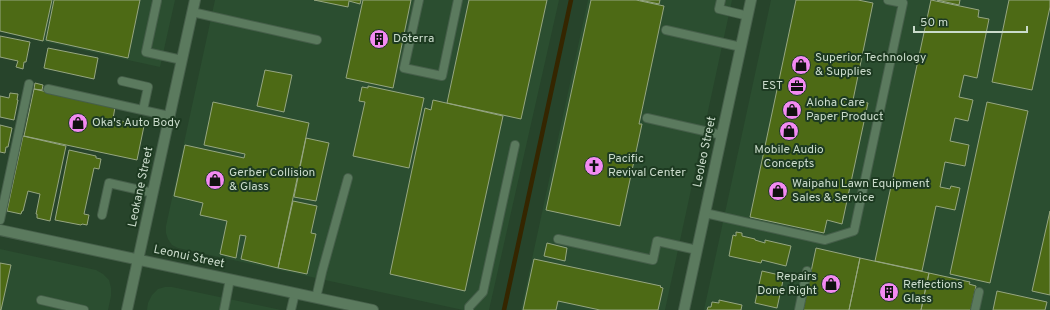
<svg xmlns="http://www.w3.org/2000/svg" width="1050" height="310" viewBox="0 0 1050 310" font-family="Overpass,sans-serif">
<style>
.built{fill:#2b4e30}
.lines{fill:none;stroke-linecap:round;stroke-linejoin:round}
.stream{stroke:#352600;stroke-width:4.5}
.building{fill:#4d6a15;stroke:#96a681}
.service-casing{stroke:#465f4a;stroke-width:10}
.minor-casing{stroke:#465f4a;stroke-width:12}
.service{stroke:#5b7a5e;stroke-width:8}
.minor{stroke:#5b7a5e;stroke-width:10}
.labels{text-anchor:middle;dominant-baseline:central;stroke-width:4;stroke-linejoin:round;paint-order:stroke}
.poi-label{font-size:12px;fill:#cadbcb;stroke:#1d3a21;text-anchor:start}
.street-label{font-size:12px;fill:#cadbcb;stroke:#1d3a21}
</style>
<rect width="100%" height="100%" fill="#27442b"/>
<!-- built -->
<path class="built" d="M0,0H175L160,67L0,32Z
M215,0H559L489,310H463L178,248L172,245L168,239L166,233V226Z
M588,0H732L665,310H521Z
M771,0H1050V310H704Z
M0,249L96,270L103,274L109,280L111,288V296L108,310H0Z
M165,287H172L281,310H147L148,303L152,295L158,289Z"/>
<g class="lines">
<!-- stream -->
<path class="stream" d="M504,310L571,0"/>
</g>
<!-- building -->
<path class="building" d="M0,0H52L43,41L0,31Z
M54,0H140L128,58L46,40Z
M314,0H361L360,4L349,1L348,7Z
M363,0H411L393,88L346,78Z
M469,0H547L521,119L447,103Z
M591,0H636L664,6L639,124H642L620,226L546,210Z
M640,0H660L659,4Z
M796,0H858L873,3L853,100L868,103L842,224L827,220L824,233L750,217Z
M931,0L979,10L978,17L989,19L977,78L964,75L959,97L973,100L968,121L955,118L950,141L969,145L965,166L945,162L940,187L950,189L951,186L960,188L955,210L936,206L922,271L875,261Z
M937,0H960L959,5Z
M1009,0H1050V7L1032,90L992,82Z
M0,36L30,42L26,62H24L23,69L16,67L18,61L0,57Z
M48,48L98,58L94,79L44,68Z
M265,70L292,75L284,112L257,106Z
M35,83L43,85L42,90L34,89Z
M368,86L424,98L409,168L353,156L365,102L359,101L362,87L368,88Z
M34,89L115,107L113,119L144,126L137,160L24,136Z
M10,93L18,94L17,100H18L14,120L0,117V96L9,98Z
M433,100L503,116L465,291L390,274L425,108L431,110Z
M213,102L309,123L278,268L241,259L246,236L240,235L236,258L220,254L227,221L200,215L203,203L174,196L185,145L244,158L245,154L204,145Z
M987,102L1028,111L990,283L950,274Z
M0,125L12,128L8,147H6L5,153L0,152Z
M23,136L66,146L50,221L37,218V214H36L40,194L28,191L23,211H22L21,214L7,211Z
M306,138L329,143L316,201L294,197Z
M69,150L96,156V158L101,159L99,169L94,168L84,214L89,215L87,225L82,224L81,225L55,220Z
M293,201L317,206L311,233L316,234L307,274L278,268Z
M1050,211V295L1032,291Z
M736,232L742,233V236L755,239V240L765,243V240L791,246L786,266L762,260L761,263L729,256L733,235L736,236Z
M547,243L567,248L565,261L544,256Z
M816,248L860,258L849,310H803Z
M860,258L929,273L921,310H849Z
M534,259L661,286L660,287L663,288L658,310H600L558,301L556,310H523Z
M0,263L11,265L1,310H0Z
M762,271L784,276L777,308L755,303Z
M929,273L970,282L969,284L976,286L971,310H921Z
M997,291L1047,302L1045,310H993Z
M719,300L742,305L741,310H707L708,307H711L712,302L719,303Z"/>
<g class="lines">
<!-- service casing -->
<g class="service-casing">
<path id="service" d="M419,0L404,68L442,76L458,0
M721,0L719,9L748,16
M157,1L146,52L182,60
M192,12L317,40
M666,30L741,47
M122,81L148,87L143,110
M48,89L169,116
M647,118L722,135
M705,213L825,240L854,231L903,3L888,0
M102,215L109,183L153,193
M0,220L29,84
M558,239L653,260L657,241L697,250
M316,298L322,272L348,178
M41,300L84,310
M224,310L230,279
M291,310L295,293
M469,310V307L483,292L515,145
M799,310L807,271
M975,310L979,292"/>
</g>
<!-- minor casing -->
<g class="minor-casing">
<path id="minor" d="M0,230L373,310
M127,310L195,0
M684,310L751,0"/>
</g>
<!-- service -->
<use href="#service" class="service"/>
<!-- minor -->
<use href="#minor" class="minor"/>
</g>
<!-- icons -->
<defs>
<g id="building-disc" transform="scale(1)"><circle r="9.5" fill="#f38af2" stroke="#1d3a21"/><path d="M-4-6H4V6H1V3H-1V6H-4ZM-2.5-4.3h1.7v1.8h-1.7ZM.8-4.3h1.7v1.8H.8ZM-2.5-1h1.7V.8h-1.7ZM.8-1h1.7V.8H.8Z" fill="#111"/></g>
<g id="shop-disc" transform="scale(1)"><circle r="9.5" fill="#f38af2" stroke="#1d3a21"/><path d="M-5-2.5h2.3a2.7 3.5 0 0 1 5.4 0H5L5.5 6h-11ZM-1.5-2.5h3a1.5 2.3 0 0 0-3 0Z" fill="#111"/></g>
<g id="office-disc" transform="scale(1)"><circle r="9.5" fill="#f38af2" stroke="#1d3a21"/><path d="M-6-3h4V-5.5h4V-3h4V5H-6ZM-1-4.5V-3h2v-1.5ZM-6 0V1H6V0Z" fill="#111"/></g>
<g id="church-disc" transform="scale(1)"><circle r="9.5" fill="#f38af2" stroke="#1d3a21"/><path d="M-1.2-6h2.4v3.5h3.3v2.4h-3.3V6h-2.4V-.1h-3.3v-2.4h3.3Z" fill="#111"/></g>
</defs>
<g fill-rule="evenodd">
<use href="#building-disc" x="379" y="39"/>
<use href="#shop-disc" x="801" y="65"/>
<use href="#office-disc" x="797" y="86"/>
<use href="#shop-disc" x="792" y="110"/>
<use href="#shop-disc" x="78" y="123"/>
<use href="#shop-disc" x="789" y="131"/>
<use href="#church-disc" x="594" y="166"/>
<use href="#shop-disc" x="215" y="180"/>
<use href="#shop-disc" x="778" y="191"/>
<use href="#shop-disc" x="831" y="284"/>
<use href="#building-disc" x="889" y="292"/>
</g>
<g class="labels">
<!-- poi labels -->
<g class="poi-label">
<text x="393" y="39">Dōterra</text>
<text x="815" y="58">Superior Technology<tspan x="815" dy="14">&amp; Supplies</tspan></text>
<text x="783" y="86" text-anchor="end">EST</text>
<text x="806" y="103">Aloha Care<tspan x="806" dy="14">Paper Product</tspan></text>
<text x="92" y="123">Oka's Auto Body</text>
<text x="789" y="150" text-anchor="middle">Mobile Audio<tspan x="789" dy="14">Concepts</tspan></text>
<text x="608" y="159">Pacific<tspan x="608" dy="14">Revival Center</tspan></text>
<text x="229" y="173">Gerber Collision<tspan x="229" dy="14">&amp; Glass</tspan></text>
<text x="792" y="184">Waipahu Lawn Equipment<tspan x="792" dy="14">Sales &amp; Service</tspan></text>
<text x="817" y="277" text-anchor="end">Repairs<tspan x="817" dy="14">Done Right</tspan></text>
<text x="903" y="285">Reflections<tspan x="903" dy="14">Glass</tspan></text>
</g>
<!-- street labels -->
<g class="street-label">
<text transform="translate(705 152) rotate(-78)">Leoleo Street</text>
<text transform="translate(141 187) rotate(-78)">Leokane Street</text>
<text transform="translate(189 257) rotate(12)">Leonui Street</text>
</g>
</g>
<!-- scale -->
<path d="M914 26v6h113v-6" fill="none" stroke="#cadbcb" stroke-width="2"/>
<text x="920" y="26" font-size="12" fill="#cadbcb" stroke="#1d3a21" stroke-width="3" paint-order="stroke">50 m</text>
</svg>
